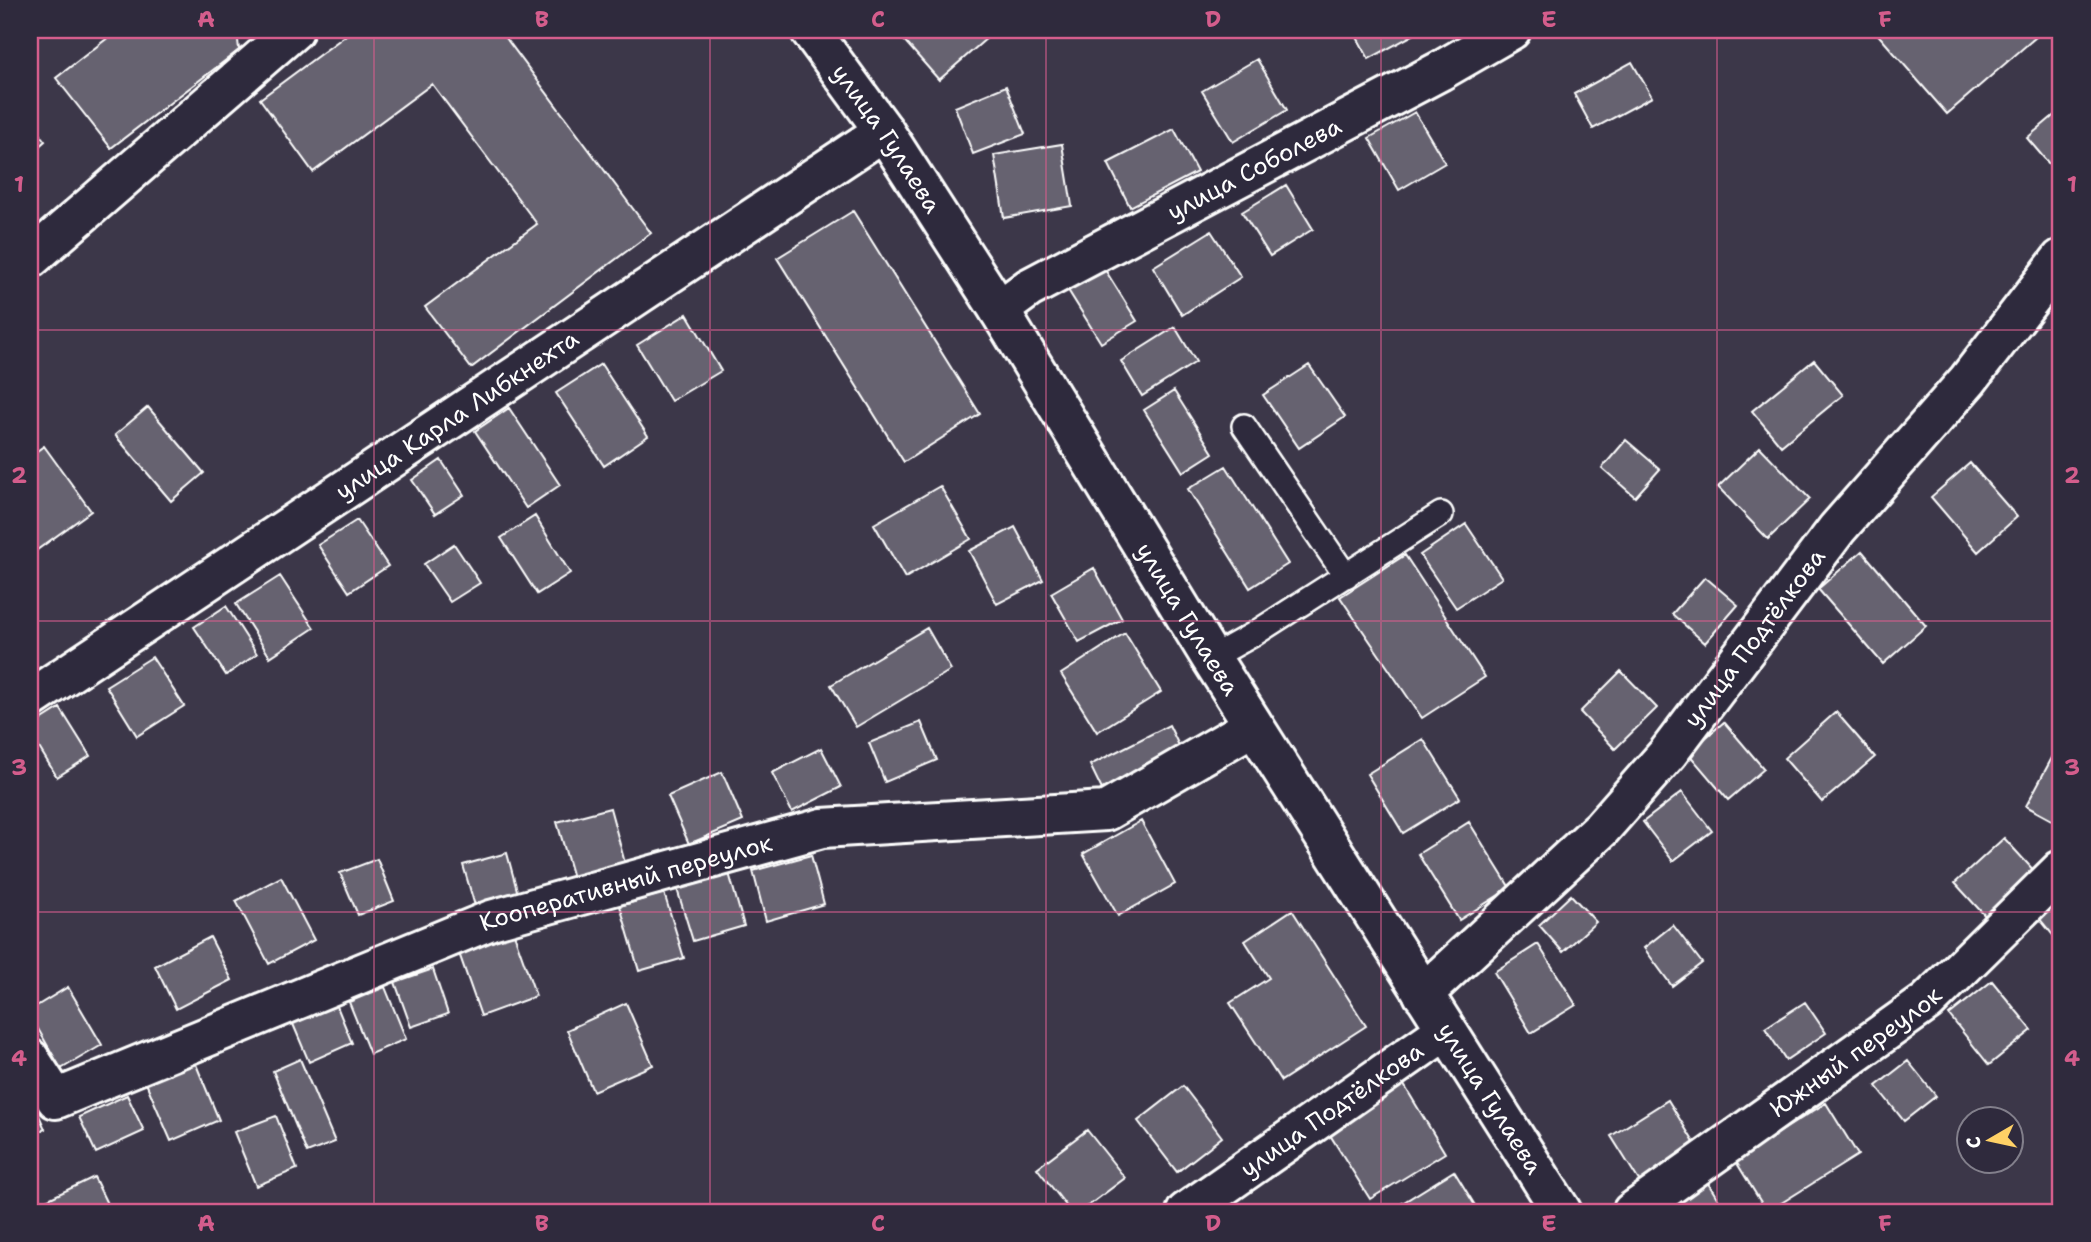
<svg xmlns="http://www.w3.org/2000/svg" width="2091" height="1242" viewBox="0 0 2091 1242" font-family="'Shantell Sans',sans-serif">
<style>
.building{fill:#666270;stroke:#fff;stroke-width:2}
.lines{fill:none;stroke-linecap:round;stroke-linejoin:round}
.service-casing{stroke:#fff;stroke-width:28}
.minor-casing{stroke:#fff;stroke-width:44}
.secondary-casing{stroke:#fff;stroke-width:44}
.service{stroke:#2f2a3d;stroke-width:23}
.minor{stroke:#2f2a3d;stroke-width:38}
.secondary{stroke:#2f2a3d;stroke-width:38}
.grid{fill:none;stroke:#d45d8c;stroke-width:2;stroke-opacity:0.55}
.labels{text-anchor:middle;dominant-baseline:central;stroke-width:7;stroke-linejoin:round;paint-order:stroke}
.street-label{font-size:24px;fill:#fff;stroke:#2f2a3d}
.neatline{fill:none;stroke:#d45d8c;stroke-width:2.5}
.grid-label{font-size:23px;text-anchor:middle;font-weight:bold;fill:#d45d8c}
</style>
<rect width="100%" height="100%" fill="#3c3749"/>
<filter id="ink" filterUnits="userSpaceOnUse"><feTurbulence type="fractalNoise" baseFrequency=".0143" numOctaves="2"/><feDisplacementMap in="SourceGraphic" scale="14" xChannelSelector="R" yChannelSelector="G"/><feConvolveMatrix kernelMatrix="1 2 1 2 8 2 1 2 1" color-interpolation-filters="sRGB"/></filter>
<g filter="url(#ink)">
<!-- building -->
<path class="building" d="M118,30H237L239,50L111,148L56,78Z
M353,30H500L651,233L471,368L425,307L537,224L432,84L313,172L260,99Z
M895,30H996L939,80Z
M1353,30H1415L1417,33L1369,59Z
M1874,30H2044L1947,114Z
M1257,59L1287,110L1233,142L1202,91Z
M1632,62L1652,97L1593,129L1574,94Z
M1006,86L1025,134L973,154L955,107Z
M1415,112L1445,163L1399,190L1369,138Z
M2058,112L2061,116V178L2027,138Z
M30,122L45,141L30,154Z
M1174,129L1197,172L1130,207L1108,163Z
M1062,144L1072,206L1004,218L994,155Z
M1286,185L1313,229L1270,256L1242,212Z
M853,211L980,414L904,462L777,258Z
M1211,231L1241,277L1182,315L1153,267Z
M1104,268L1137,321L1101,343L1068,290Z
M687,314L721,371L671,401L637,345Z
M1175,327L1196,362L1142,396L1121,361Z
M1814,360L1843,395L1781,446L1752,411Z
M601,364L648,436L604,466L556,393Z
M1309,365L1345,417L1299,448L1263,395Z
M1174,391L1213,453L1183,472L1144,410Z
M148,407L204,473L171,501L115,435Z
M509,408L560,485L526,508L475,431Z
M1626,440L1660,469L1635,497L1602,468Z
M44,446L91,511L30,555V456Z
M1760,447L1810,499L1768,539L1718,487Z
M441,460L464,495L435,514L412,480Z
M1970,463L2017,517L1978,552L1931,497Z
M1226,466L1288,564L1250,588L1188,489Z
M940,486L971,539L905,578L874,524Z
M535,516L570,573L537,594L501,538Z
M357,520L388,566L349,592L318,545Z
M1466,524L1502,578L1456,608L1420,555Z
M1015,527L1043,580L997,604L969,551Z
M454,544L480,583L450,602L424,564Z
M1862,551L1926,626L1883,664L1818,589Z
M1405,555L1485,677L1422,718L1340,597Z
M1094,568L1122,619L1079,642L1051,593Z
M280,576L314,628L270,657L236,604Z
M1705,577L1738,605L1705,643L1672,614Z
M226,606L257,654L226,675L194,627Z
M927,628L951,670L856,727L831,685Z
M1125,633L1161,692L1097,732L1061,674Z
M152,657L184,706L137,736L106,686Z
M1621,671L1657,708L1615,749L1580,712Z
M60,708L90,756L57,777L30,733V727Z
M1836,712L1875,757L1822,802L1784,758Z
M921,722L937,760L885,782L869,743Z
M1724,722L1764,769L1728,800L1688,753Z
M1169,725L1185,758L1106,798L1090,765Z
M1423,739L1460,798L1403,833L1367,774Z
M821,748L841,787L792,812L772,773Z
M2053,756L2061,761V825L2026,806Z
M722,772L743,821L689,844L668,796Z
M1682,792L1712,831L1673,861L1643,822Z
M610,808L625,863L573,878L557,822Z
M1141,821L1175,884L1118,916L1083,854Z
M1469,822L1510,888L1459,920L1418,854Z
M2004,838L2037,874L1988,919L1955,883Z
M507,853L518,894L475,906L463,865Z
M811,855L824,904L766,921L753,871Z
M377,859L394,901L358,915L340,873Z
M729,873L744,926L693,941L677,889Z
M281,877L314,940L269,964L236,901Z
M664,893L684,958L639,971L620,906Z
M1571,895L1596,922L1563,952L1539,925Z
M2061,898V945L2038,917Z
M1292,910L1366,1026L1281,1081L1230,1003L1269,978L1245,941Z
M1673,925L1702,963L1672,986L1644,948Z
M514,934L536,996L481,1016L459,953Z
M210,937L232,980L176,1009L155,966Z
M1538,944L1576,1005L1531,1033L1494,972Z
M433,969L448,1014L411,1027L395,982Z
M1992,981L2032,1030L1989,1065L1949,1015Z
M68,987L102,1045L61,1069L30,1015V1010Z
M385,987L406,1039L370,1054L349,1002Z
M334,999L352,1043L309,1062L290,1017Z
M1805,1002L1826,1033L1786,1060L1765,1028Z
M626,1003L653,1065L593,1091L567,1030Z
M300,1059L335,1142L307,1153L273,1071Z
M1908,1061L1936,1096L1904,1121L1876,1086Z
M195,1062L219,1120L171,1141L146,1083Z
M1401,1080L1445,1153L1370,1199L1325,1127Z
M1183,1086L1222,1137L1177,1172L1138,1121Z
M30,1095L45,1129L30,1136Z
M127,1095L144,1131L96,1153L79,1117Z
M1668,1100L1698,1149L1641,1184L1611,1136Z
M1826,1103L1858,1155L1767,1212L1735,1160Z
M276,1116L297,1169L256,1186L234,1132Z
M1087,1130L1125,1178L1080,1212H1071L1037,1168Z
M1454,1171L1479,1212H1388Z
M94,1177L111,1212H45L40,1203Z
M1706,1180L1726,1212H1658Z"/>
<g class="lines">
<!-- service casing -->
<g class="service-casing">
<path id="service" d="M1244,426L1346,576
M1211,658L1254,634L1441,514"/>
</g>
<!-- minor casing -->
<g class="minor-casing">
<g id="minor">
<path d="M30,259L294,30"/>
<path id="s1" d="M999,310L1029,288L1440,71L1511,30"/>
<path id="s2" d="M30,699L884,131"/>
<path id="s3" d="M1423,994L1601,829L1668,753L1837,529L1968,380L2061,259"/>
<path id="s4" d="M30,1059L56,1099L491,920L822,828L1106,811L1253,726"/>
<path id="s5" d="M1186,1212L1446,1030"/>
<path id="s6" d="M1632,1212L1927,1002L2061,870"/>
</g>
</g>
<!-- secondary casing -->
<g class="secondary-casing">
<g id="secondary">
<path id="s7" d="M810,30L884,131L999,310L1211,658L1562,1212"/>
</g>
</g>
<!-- service -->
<use href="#service" class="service"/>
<!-- minor -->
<use href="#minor" class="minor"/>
<!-- secondary -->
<use href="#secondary" class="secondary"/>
</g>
</g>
<!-- grid -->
<path class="grid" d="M374,30V1212M710,30V1212M1046,30V1212M1381,30V1212M1717,30V1212M30,330H2061M30,621H2061M30,912H2061"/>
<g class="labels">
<!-- street labels -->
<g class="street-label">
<text stroke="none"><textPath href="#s7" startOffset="133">улица Гулаева</textPath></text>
<text stroke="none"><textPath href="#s1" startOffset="292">улица Соболева</textPath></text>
<text stroke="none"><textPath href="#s2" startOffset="513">улица Карла Либкнехта</textPath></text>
<text stroke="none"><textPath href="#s7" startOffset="700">улица Гулаева</textPath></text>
<text stroke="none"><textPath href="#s3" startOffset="488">улица Подтёлкова</textPath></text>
<text stroke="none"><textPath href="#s4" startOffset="658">Кооперативный переулок</textPath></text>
<text stroke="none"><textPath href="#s6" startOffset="275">Южный переулок</textPath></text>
<text stroke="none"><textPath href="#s7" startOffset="1267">улица Гулаева</textPath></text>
<text stroke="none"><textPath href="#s5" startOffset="178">улица Подтёлкова</textPath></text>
</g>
</g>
<!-- margin -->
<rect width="2091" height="1242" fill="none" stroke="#2f2a3d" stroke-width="77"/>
<!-- north arrow -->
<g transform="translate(1990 1140) rotate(261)"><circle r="33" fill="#2f2a3d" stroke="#827f8b" stroke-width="2"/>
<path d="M0-5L12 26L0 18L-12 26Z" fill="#ffd166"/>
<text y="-10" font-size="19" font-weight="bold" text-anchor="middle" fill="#ffffff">С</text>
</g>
<rect x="38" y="38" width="2014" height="1166" class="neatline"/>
<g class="grid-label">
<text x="206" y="27">A</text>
<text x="542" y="27">B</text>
<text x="878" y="27">C</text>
<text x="1213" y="27">D</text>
<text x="1549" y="27">E</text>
<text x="1885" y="27">F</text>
<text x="19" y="192">1</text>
<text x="2072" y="192">1</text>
<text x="19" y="483">2</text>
<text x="2072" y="483">2</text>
<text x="19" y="775">3</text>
<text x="2072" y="775">3</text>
<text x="19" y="1066">4</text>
<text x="2072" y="1066">4</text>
<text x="206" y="1231">A</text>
<text x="542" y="1231">B</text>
<text x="878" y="1231">C</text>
<text x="1213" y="1231">D</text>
<text x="1549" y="1231">E</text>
<text x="1885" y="1231">F</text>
</g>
</svg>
